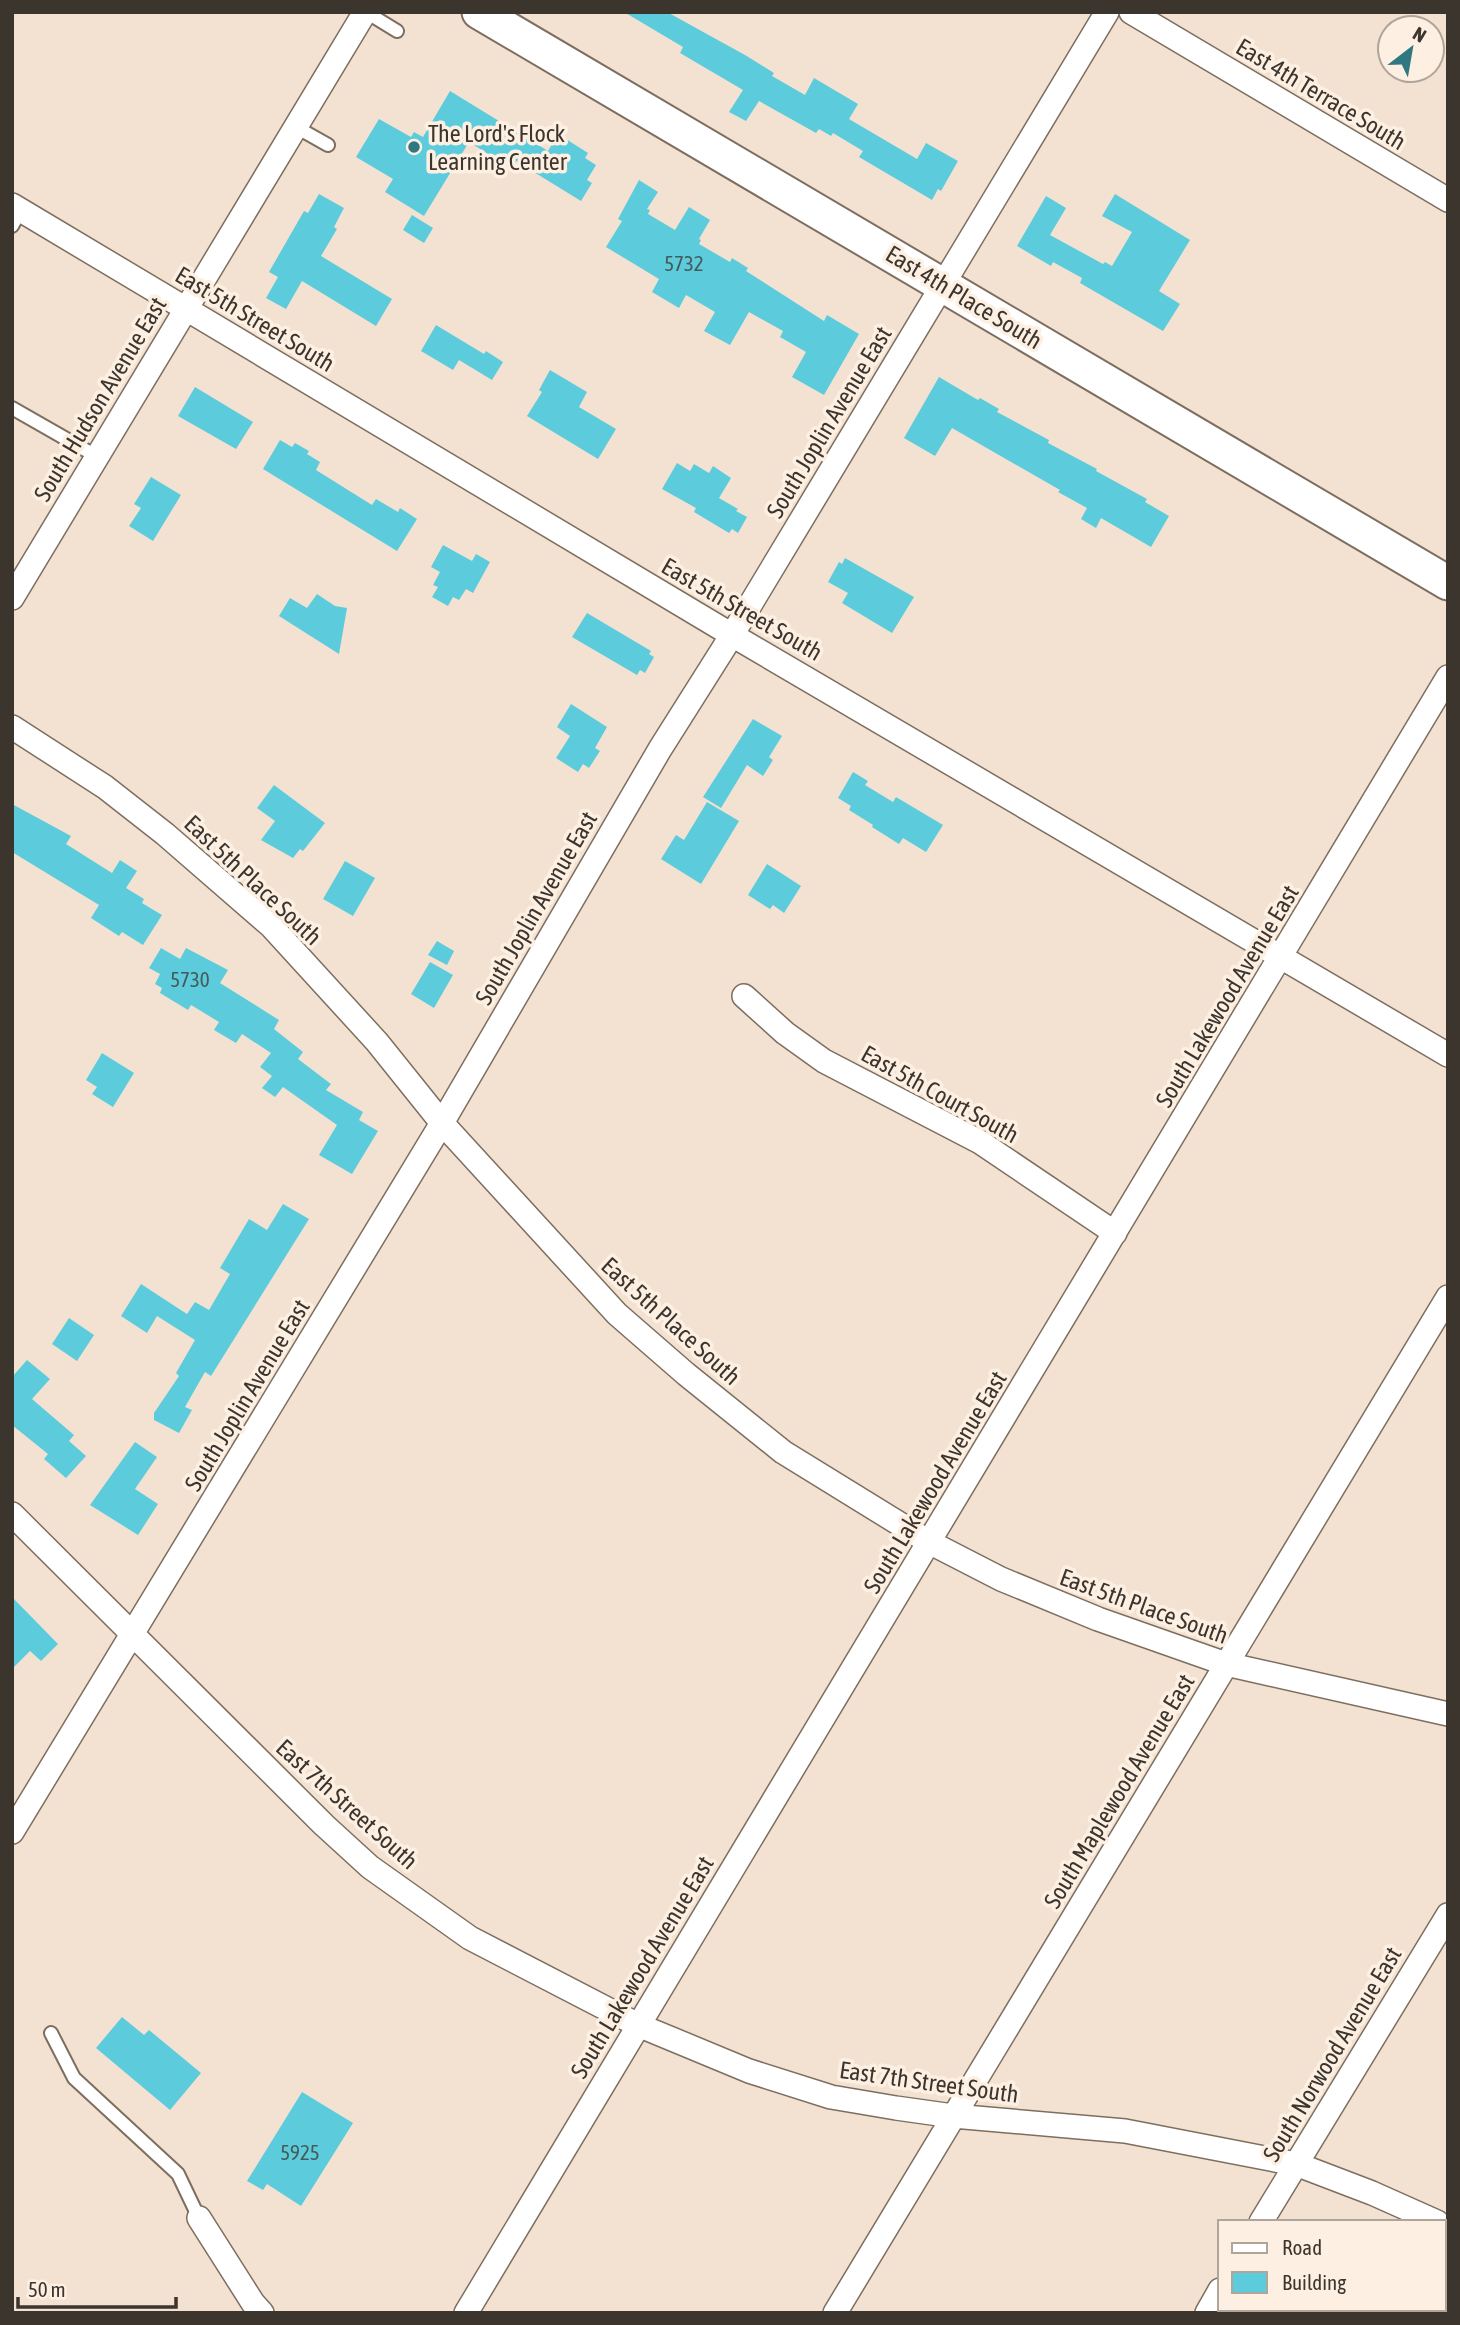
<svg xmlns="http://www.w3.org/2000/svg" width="1460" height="2325" viewBox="0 0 1460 2325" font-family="'Asap Condensed',sans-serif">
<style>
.building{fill:#5cccdc}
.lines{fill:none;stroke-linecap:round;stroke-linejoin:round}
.lane-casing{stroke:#7d6e5f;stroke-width:16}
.street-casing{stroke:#7d6e5f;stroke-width:26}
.secondary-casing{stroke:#7d6e5f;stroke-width:37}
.lane{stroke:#fff;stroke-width:12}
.street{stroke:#fff;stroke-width:23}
.secondary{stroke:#fff;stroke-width:33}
.poi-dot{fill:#307782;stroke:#fdf0e2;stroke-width:2.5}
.labels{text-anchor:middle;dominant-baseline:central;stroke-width:7;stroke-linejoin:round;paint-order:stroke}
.number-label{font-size:21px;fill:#445b5a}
.street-label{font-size:24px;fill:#3c352e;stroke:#fdf0e2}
.poi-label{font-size:24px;fill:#3c352e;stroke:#fdf0e2;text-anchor:start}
</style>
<rect width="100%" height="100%" fill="#f3e2d1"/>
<!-- building -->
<path class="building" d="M624,12H667L745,55L774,73L772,76L805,95L814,78L858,104L849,119L917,159L926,143L958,161L941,191L938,189L932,200L859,157L863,151L833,133L831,136L819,129L816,133L759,101L746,121L729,112L743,90L680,53L683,47Z
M450,91L548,151L558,134L588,153L585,158L596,165L587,180L592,183L581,201L516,161L512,169L469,142L424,216L385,192L393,179L356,157L379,119L411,137L414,132L423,137Z
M639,180L658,192L647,209L650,210L648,214L675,230L689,207L710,220L699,239L701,240L699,244L730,262L732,258L748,268L746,271L824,321L827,315L859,334L824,395L792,377L806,352L780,337L783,331L749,312L730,345L704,331L715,312L686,295L679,308L652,292L659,279L606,247L622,221L618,219Z
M319,194L344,208L334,227L337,229L321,256L392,299L376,326L302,281L286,309L266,298L278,277L269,272L304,211L308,213Z
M1115,194L1190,240L1159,291L1180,304L1163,331L1080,283L1082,278L1053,262L1051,266L1017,246L1046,196L1066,208L1050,235L1103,264L1105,262L1112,266L1132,232L1102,216Z
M412,215L433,228L424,243L403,230Z
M436,325L484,354L486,351L503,362L492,380L459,360L453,370L421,351Z
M550,370L587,392L579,407L616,429L598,459L527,416L542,392L539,390Z
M939,377L978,400L980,398L999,409L997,412L1049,440L1048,443L1097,469L1096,471L1147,499L1145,502L1169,516L1151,547L1101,518L1096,528L1081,519L1087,508L1058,492L1060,490L952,428L935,456L904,438Z
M195,387L253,422L236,449L178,416Z
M280,440L292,447L295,443L309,451L307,454L320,462L316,470L372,505L376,499L398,512L400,508L417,519L397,551L263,469Z
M677,463L690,471L694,464L709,473L713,466L731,478L719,498L738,509L736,511L747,517L738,533L732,529L729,533L694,512L696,508L662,489Z
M151,477L181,495L153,541L129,526L141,508L134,504Z
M443,545L472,561L476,554L490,562L473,593L466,589L459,600L453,597L448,606L432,597L438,587L433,585L440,572L431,567Z
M845,558L914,597L892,633L842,603L848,593L828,582L839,562L842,564Z
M317,594L335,606L347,608L339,654L279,616L290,598L307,608Z
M587,613L651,651L649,654L654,657L645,673L640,670L637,675L572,637Z
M571,704L607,727L595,748L600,751L589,768L583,764L578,772L556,758L570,736L557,727Z
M753,719L782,736L769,757L773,760L763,776L747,765L721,808L703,797Z
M853,772L868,781L865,785L893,802L896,797L943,825L926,852L903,838L899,844L872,827L873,825L849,810L851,806L838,798Z
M274,785L325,823L303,851L300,849L293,858L261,840L275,821L257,808Z
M707,802L739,821L701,884L661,859L676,835L684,840Z
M12,804L71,836L66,844L112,873L120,860L137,871L126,888L144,899L142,903L162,915L143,945L122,932L119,936L91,918L99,905L12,852Z
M345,861L375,878L353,916L323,899Z
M767,864L801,886L784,913L773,905L770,909L748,895Z
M437,941L454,951L447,965L428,955Z
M161,948L180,959L186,948L228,970L220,983L279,1020L274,1029L303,1052L298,1059L331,1084L326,1090L363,1112L359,1120L378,1131L352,1174L319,1155L337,1125L283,1087L275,1097L262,1088L272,1076L260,1067L271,1053L242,1034L236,1043L214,1030L219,1022L191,1005L188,1010L160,993L162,988L155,984L160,974L149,968Z
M430,962L453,975L434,1008L411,994Z
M102,1053L134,1073L113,1107L92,1094L97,1087L86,1080Z
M283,1204L309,1219L211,1376L205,1372L185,1407L192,1410L179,1433L154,1420V1413L179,1376L176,1373L195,1340L157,1316L147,1333L121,1316L141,1284L187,1314L195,1302L209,1310L230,1274L220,1268L249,1219L267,1230Z
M69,1318L94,1335L77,1361L52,1344Z
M27,1360L50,1379L32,1399L74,1435L69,1441L86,1456L66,1478L44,1459L48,1454L12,1425V1377Z
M135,1442L157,1457L135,1489L158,1504L138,1535L90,1505Z
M12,1597L58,1644L41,1661L30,1651L12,1669Z
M122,2017L144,2035L149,2030L201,2073L170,2110L96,2048Z
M302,2092L353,2123L301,2206L267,2184L263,2190L247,2181Z"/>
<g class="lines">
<!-- lane casing -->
<g class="lane-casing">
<path id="lane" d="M366,12L397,31
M296,127L328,145
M12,226L21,210
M12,408L96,456
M51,2033L74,2078L178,2174L199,2218"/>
</g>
<!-- street casing -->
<g class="street-casing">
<path id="street" d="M1131,12L1448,200
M12,205L732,635L1448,1055
M12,598L365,12
M12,727L105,787L165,834L271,926L377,1042L442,1123L617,1314L686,1374L783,1452L929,1542L1001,1579L1098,1619L1226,1664L1448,1714
M744,996L785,1033L824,1061L980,1142L1115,1233
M12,1514L324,1825L370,1867L470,1938L638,2025L749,2071L831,2097L896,2108L953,2116L1125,2131L1296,2164L1372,2193L1437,2222
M12,1832L442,1123L660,749L732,635L1107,12
M199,2218L253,2303L262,2313
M1261,2222L1448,1915
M466,2313L1448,677
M835,2313L1448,1297
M1207,2313L1220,2290"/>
</g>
<!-- secondary casing -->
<g class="secondary-casing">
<path id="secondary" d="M479,12L1448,583"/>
</g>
<!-- lane -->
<use href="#lane" class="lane"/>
<!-- street -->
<use href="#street" class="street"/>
<!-- secondary -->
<use href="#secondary" class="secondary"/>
</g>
<!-- markers -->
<circle class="poi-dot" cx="414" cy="147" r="7"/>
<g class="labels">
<!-- number labels -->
<g class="number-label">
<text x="684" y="263">5732</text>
<text x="190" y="979">5730</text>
<text x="300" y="2152">5925</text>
</g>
<!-- street labels -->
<g class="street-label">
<text transform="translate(1321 94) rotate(31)">East 4th Terrace South</text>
<text transform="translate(964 297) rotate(31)">East 4th Place South</text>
<text transform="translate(255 319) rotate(31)">East 5th Street South</text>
<text transform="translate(100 399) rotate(-59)">South Hudson Avenue East</text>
<text transform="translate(829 422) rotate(-59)">South Joplin Avenue East</text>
<text transform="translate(742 609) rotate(30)">East 5th Street South</text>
<text transform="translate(253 880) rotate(43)">East 5th Place South</text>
<text transform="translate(536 908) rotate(-60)">South Joplin Avenue East</text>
<text transform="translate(1227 996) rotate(-59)">South Lakewood Avenue East</text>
<text transform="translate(940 1094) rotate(29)">East 5th Court South</text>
<text transform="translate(671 1321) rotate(42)">East 5th Place South</text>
<text transform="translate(247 1395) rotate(-59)">South Joplin Avenue East</text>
<text transform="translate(935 1482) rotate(-59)">South Lakewood Avenue East</text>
<text transform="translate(1144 1606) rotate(20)">East 5th Place South</text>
<text transform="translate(1119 1791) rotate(-59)">South Maplewood Avenue East</text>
<text transform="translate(347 1804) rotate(42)">East 7th Street South</text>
<text transform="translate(642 1967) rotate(-59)">South Lakewood Avenue East</text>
<text transform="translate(1332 2054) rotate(-59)">South Norwood Avenue East</text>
<text transform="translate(929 2082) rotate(8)">East 7th Street South</text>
</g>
<!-- poi labels -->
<g class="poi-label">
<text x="428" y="133">The Lord's Flock<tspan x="428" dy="28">Learning Center</tspan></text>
</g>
</g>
<!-- border -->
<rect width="1460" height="2325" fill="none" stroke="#3c352e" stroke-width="28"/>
<!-- legend -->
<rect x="1218" y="2220" width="228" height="91" fill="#fdf0e2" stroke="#b0a59a" stroke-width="2"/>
<rect x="1232" y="2243" width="35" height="10" fill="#ffffff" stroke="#b0a59a" stroke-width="2"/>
<text x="1282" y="2255" font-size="21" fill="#3c352e">Road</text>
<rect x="1232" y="2272" width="35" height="21" fill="#5cccdc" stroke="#b0a59a" stroke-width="2"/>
<text x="1282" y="2290" font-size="21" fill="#3c352e">Building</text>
<!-- north arrow -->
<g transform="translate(1411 49) rotate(31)"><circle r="33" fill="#fdf0e2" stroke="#b0a59a" stroke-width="2"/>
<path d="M0-5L12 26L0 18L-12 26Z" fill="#307782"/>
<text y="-10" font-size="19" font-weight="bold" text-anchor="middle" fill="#3c352e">N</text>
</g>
<!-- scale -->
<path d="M18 2297v10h158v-10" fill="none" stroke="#3c352e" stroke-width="3.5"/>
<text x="28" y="2297" font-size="21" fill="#3c352e" stroke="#fdf0e2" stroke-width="5" paint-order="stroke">50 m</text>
</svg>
